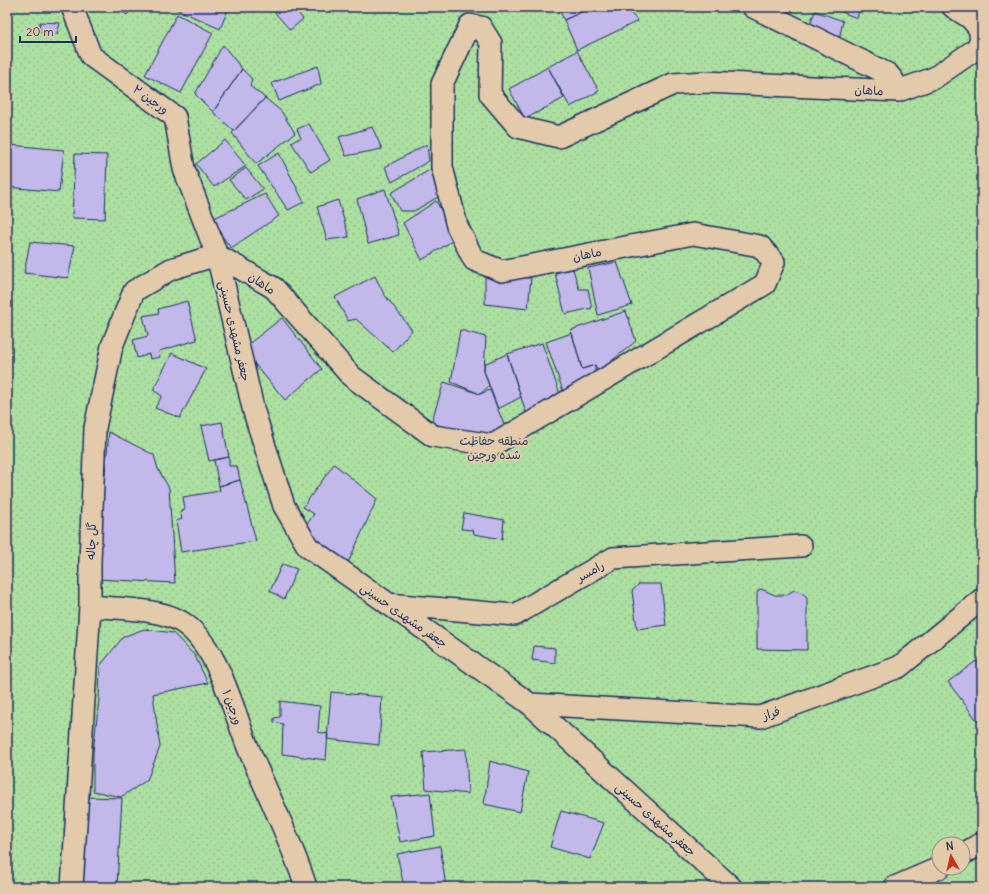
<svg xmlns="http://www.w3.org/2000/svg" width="989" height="894" viewBox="0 0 989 894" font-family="Delius,'Playpen Sans Arabic',sans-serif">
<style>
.grass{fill:url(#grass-dots);stroke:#648880;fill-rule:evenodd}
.building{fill:#c2b8ea;stroke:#1b2f5e}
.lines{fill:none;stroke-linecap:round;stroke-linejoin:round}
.minor-casing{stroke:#1b2f5e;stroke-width:24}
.minor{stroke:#e3caab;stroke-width:21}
.labels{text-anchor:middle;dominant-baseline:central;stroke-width:4;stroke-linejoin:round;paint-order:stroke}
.street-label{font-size:12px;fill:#1b2f5e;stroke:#e3caab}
.park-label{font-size:12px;fill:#2a4165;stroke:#e3caab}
</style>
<defs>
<pattern id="grass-dots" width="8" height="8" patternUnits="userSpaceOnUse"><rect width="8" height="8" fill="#ace0a1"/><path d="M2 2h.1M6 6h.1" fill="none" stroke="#93c08d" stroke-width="1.8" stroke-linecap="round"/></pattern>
</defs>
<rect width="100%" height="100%" fill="#e3caab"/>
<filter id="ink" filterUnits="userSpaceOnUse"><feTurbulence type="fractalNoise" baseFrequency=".025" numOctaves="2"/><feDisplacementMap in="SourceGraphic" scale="8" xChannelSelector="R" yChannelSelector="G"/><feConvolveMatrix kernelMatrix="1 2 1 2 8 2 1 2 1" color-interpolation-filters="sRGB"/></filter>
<g filter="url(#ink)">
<!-- grass -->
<path class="grass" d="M7,7H982V887H7ZM939,844H963V868H939Z"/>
<!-- building -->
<path class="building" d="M115,7H133L127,15Z
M172,7H229L220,29Z
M270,7H293L303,19L290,30Z
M558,7H592L564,20Z
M592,7H625L638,21L577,50L564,20Z
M829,7H860L857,18Z
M815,11L843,21L838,44L807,31Z
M177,14L213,33L181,93L145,75Z
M40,22L60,23L57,34L39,32Z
M223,45L242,69L213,112L195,94Z
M577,51L599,91L570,107L548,67Z
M318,66L321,84L279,101L272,83Z
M548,67L564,98L525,119L509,89Z
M242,69L252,79L250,86L265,98L234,131L213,112Z
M265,98L281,111L295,133L256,164L232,133Z
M309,124L330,160L311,172L291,142L301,138L297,129Z
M372,127L382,149L346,156L339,137Z
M225,140L246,166L214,187L196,164Z
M427,144L429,161L392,182L385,167Z
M10,145L64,150L59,192L7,187Z
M279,153L304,202L288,210L258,166Z
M75,154L107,155L105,219L72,218Z
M438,165L443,194L414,211H400L391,193Z
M246,168L263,189L246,200L229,180Z
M385,189L399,235L368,244L357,199Z
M265,194L279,216L231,248L210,220Z
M338,200L349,237L327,240L317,207Z
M436,201L457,238L422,260L403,223Z
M30,242L75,246L68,278L24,273Z
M617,262L632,305L598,315L588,268Z
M573,269L579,289H588L592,308L565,314L555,273Z
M375,276L384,294L412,330L393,352L356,319L348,321L335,297Z
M485,276L531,278L528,309L485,304Z
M187,301L197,340L159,351L160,357L150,359L149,354L137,358L133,340L148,336L143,316L159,313L158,309Z
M626,311L636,341L598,372L595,365L582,369L571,330Z
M282,318L322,369L285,400L242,349Z
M460,330L486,337L484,371L489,386L480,394L451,382Z
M572,333L582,369L595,365V375L565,397L546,342Z
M542,343L561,397L527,416L507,354Z
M172,353L206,369L180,418L155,408L162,396L153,390Z
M507,354L521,397L498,409L484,371V364Z
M444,382L480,394L490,390L505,427L484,438L431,423Z
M222,422L229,457L209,461L201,426Z
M109,432L154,455L158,469L169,488L175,583L95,579Z
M229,457V466H237L240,480L219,486L214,460Z
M334,464L377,499L348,563L301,533L314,514L303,507Z
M240,480L256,541L181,552L176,521L182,519L180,511L185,509L183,497L220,491L219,486Z
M464,513L504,520L502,539L474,534L473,530L461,529Z
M282,564L297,569L284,599L270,591Z
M639,584H661L666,625L637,629L632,591Z
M761,589L775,595H786L794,590L801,592L807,597V650L757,649V592Z
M144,629L173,633L195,656L208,683L153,694L160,747L147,780L121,797L93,791V752L99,699L100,666L123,637Z
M534,646L555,648V663L532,660Z
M976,661L982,669V727L948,682Z
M331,692L382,697L379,745L327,739Z
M280,701L320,706L318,732L328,734L326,760L282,754L283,724L274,722V718L280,717Z
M466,749L468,794L426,789L423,752Z
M490,761L528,772L520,812L484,804Z
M430,793L435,836L400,842L391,797Z
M87,797L122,798L117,887H80Z
M561,811L604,823L590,859L550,847Z
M440,846L446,887H404L397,854Z"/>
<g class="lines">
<!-- minor casing -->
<g class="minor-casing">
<path id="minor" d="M72,7L91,56L175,117L184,169L217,255L254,412L284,506L308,547L530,704L731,887
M753,7L888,74L893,80L898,91
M217,255L274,288L351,376L433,436L493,445L765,284L774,262L760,246L693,234L502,271L474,260L457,226L442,167V84L470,25L481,27L491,43L490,94L518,127L559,137L673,84L705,82L898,91L934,78L976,49L981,40L979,28L970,18L953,7
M388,604L515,615L613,558L801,546
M90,606C115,609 158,608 180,621C218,643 233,711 249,750C268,795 291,840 306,887
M530,704L760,717L899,667L982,599
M963,854L982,843
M72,887L90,606V563L95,428L112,346L134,291L171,269L217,255
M895,887L939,868"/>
</g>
<!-- minor -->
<use href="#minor" class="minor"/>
</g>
</g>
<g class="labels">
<!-- street labels -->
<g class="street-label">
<text transform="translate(869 90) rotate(3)">ماهان</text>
<text transform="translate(151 99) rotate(36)">ورجین ۲</text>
<text transform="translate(587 254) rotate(-11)">ماهان</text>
<text transform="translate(262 283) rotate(34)">ماهان</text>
<text transform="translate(235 331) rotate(77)">جعفر مشهدی حسینی</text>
<text transform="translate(91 541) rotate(-88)">گل چاله</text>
<text transform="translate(590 571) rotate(-30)">رامسر</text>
<text transform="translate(404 615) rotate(35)">جعفر مشهدی حسینی</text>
<text transform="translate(233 707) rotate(70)">ورجین ۱</text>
<text transform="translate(771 713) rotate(-18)">فراز</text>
<text transform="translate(656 819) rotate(42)">جعفر مشهدی حسینی</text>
</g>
<!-- park labels -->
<g class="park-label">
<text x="494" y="440">منطقه حفاظت<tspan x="494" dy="14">شده ورجین</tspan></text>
</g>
</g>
<!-- margin -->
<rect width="989" height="894" fill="none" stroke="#e3caab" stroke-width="24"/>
<rect x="12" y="12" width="965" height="870" fill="none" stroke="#1b2f5e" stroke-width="1.5" filter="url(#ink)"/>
<!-- north arrow -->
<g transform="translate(951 856) rotate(352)"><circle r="19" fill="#e3caab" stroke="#938c8c"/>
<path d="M0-3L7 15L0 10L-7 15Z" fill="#c8321e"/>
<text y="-6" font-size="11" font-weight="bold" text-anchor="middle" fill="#1b2f5e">N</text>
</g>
<!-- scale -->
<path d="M20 36v6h56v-6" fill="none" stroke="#1b2f5e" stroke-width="2"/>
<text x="26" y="36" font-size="12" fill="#1b2f5e" stroke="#e3caab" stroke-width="3" paint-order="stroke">20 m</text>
</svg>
